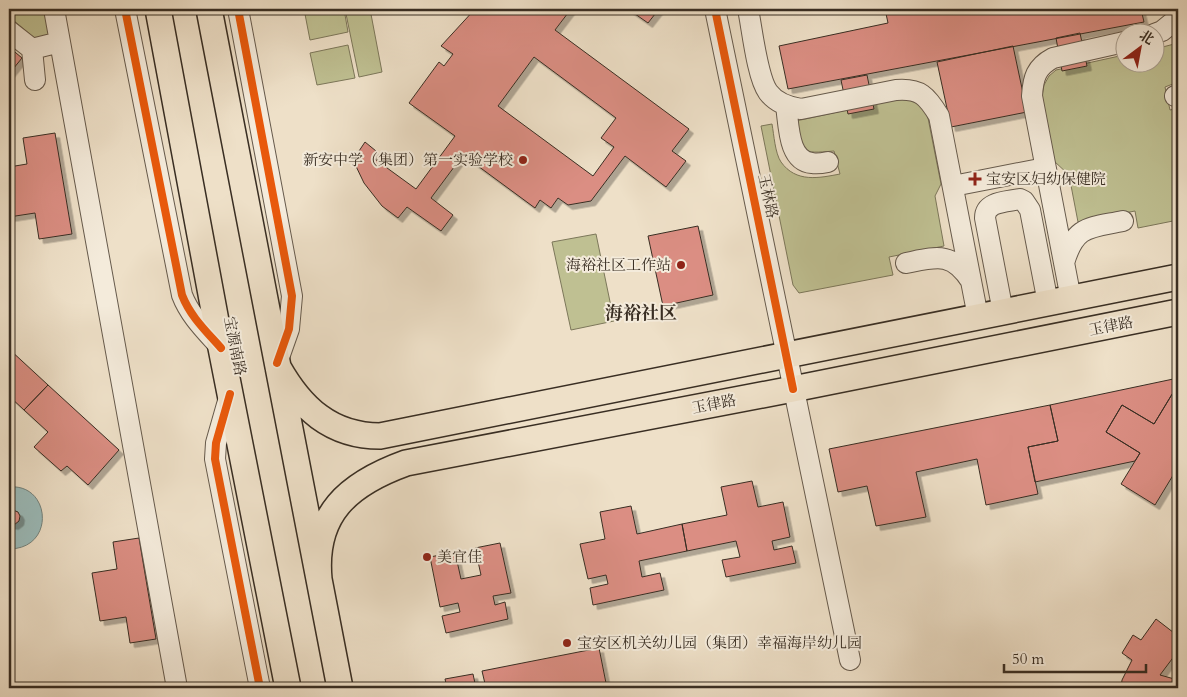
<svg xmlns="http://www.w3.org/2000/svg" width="1187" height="697" viewBox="0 0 1187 697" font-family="Cardo,'Noto Serif SC',serif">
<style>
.green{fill:#bfc092;stroke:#7c775a}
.water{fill:#9bbcbb;stroke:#74837e}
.building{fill:#db8e83;stroke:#392e23;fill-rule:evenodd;filter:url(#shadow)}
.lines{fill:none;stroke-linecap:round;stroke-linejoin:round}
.minor-casing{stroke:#665a4c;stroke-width:22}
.major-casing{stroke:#392e23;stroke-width:28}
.minor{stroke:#f4ebdb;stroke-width:20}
.major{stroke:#eee0c8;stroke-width:25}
.cycleway-casing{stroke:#f4ebdb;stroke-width:11}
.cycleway{stroke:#e8590c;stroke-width:8}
.poi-dot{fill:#8f2418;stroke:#f4ebdb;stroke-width:2}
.labels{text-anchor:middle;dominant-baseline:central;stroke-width:4;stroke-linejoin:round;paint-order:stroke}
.poi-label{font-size:15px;fill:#392e23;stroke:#f4ebdb;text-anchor:start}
.street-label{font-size:15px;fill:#392e23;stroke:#f4ebdb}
.quarter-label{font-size:18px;font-weight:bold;fill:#392e23;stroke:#f4ebdb}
</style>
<defs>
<filter id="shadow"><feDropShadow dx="4.5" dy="4.5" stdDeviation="0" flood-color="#0004"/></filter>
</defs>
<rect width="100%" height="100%" fill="#eee0c8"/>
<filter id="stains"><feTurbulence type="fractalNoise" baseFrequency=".004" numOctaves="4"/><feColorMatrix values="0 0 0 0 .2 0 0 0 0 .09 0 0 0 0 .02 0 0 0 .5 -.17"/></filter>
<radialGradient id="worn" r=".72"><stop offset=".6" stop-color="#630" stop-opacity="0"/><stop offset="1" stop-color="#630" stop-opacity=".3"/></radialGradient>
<!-- green -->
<path class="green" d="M11,9H44L50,38L38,41L12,19Z
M304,9H344L348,32L310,40Z
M345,9H370L382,72L359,77Z
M1178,43V82L1165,87L1170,110L1178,108V220L1138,228L1135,211L1078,222L1069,175L1054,161L1042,96L1044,85L1049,76L1056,70L1124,55V62H1154L1155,49Z
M348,45L355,78L317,85L310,53Z
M902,98C913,100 919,104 927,113L941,184L935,196L944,246L889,257L893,275L799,293L793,285L761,126L772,124C774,135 775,153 781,162C796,183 819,178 840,174L834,151C799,154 805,153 796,121Z
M596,234L614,321L571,330L552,242Z"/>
<!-- water -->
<path class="water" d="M9,487C51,483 56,549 9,549Z"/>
<!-- building -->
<path class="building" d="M475,9H571L555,30L689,129L672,151L686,161L666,187L625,156L591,201L568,205L558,198L551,208L540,200L535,208L463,155L431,198L453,215L441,231L407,207L398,218L382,206L364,183L353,160L365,142L376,151L372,157L416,189L455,136L409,103L439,62L444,66L453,54L441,46ZM534,57L616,118L601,138L614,147L593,176L498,106Z
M628,9H659L648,23Z
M885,9H1141L1144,22L788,89L779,46L888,23Z
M1080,33L1087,66L1062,71L1056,38Z
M1013,46L1027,112L951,127L937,62Z
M9,47L22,58L9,74Z
M867,75L874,109L848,114L841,80Z
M55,133L72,234L39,239L35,213L9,217V167L27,164L23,138Z
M698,226L713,295L663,306L648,236Z
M9,349L48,385L24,410L9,396Z
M1178,378V394L1174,391L1154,424L1122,405L1106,432L1140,453L1135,461L1035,482L1028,447L1058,441L1050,405Z
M48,385L119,450L88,485L67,466L61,471L34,447L48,432L24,410Z
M1174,391L1178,394V474L1175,472L1155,505L1121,484L1140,453L1106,432L1122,405L1154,424Z
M1050,405L1058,441L1028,447L1038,494L986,505L977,459L916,472L926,517L876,526L867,486L838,492L829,449Z
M752,481L758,507L783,502L790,537L772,541L774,550L792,546L796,563L726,577L722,560L740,557L736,541L687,551L682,524L727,515L721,487Z
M631,506L637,534L682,524L687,551L639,561L642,577L660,573L664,590L593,605L590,588L608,584L606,575L588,579L580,544L605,539L600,512Z
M13,510L18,512L20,516L19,521L14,525L9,524V511Z
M139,538L156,639L130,643L126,617L100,621L92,573L117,569L113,542Z
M500,543L511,593L493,596L495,605L505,602L508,619L446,633L442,616L460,612L458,603L440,607L430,557L455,552L461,579L481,575L475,548Z
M1156,619L1178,636V651L1160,675L1178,680V688H1121L1122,680L1132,660L1122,653L1133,635L1141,640Z
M599,648L607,688H486L482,671Z
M473,674L476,688H447L445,679Z
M923,682L930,688H917Z"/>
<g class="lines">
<!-- minor casing -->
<g class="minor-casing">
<path id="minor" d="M54,9L177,688
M125,9L182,295C190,316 206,331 221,348
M238,9L292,296L289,329L277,363
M715,9L850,660
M748,9C752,28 757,77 768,92C776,103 788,107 801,109L896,90C920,88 927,96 939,116L978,317
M9,31L32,49
M1154,34L1162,31L1178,18
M35,80L32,49L60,42
M1175,96L1178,95
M786,106C789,125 788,161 812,163C817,164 823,163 828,162
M953,186L1045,168
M906,263C936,257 952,251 971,281
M1064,263C1075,225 1089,228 1123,221
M1071,299L1032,96C1033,78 1036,67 1053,58L1124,42
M1003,312L985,218C985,201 1007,202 1020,199L1024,201L1030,210L1048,303
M230,394L216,443L215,459L260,688"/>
</g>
<!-- major casing -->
<g class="major-casing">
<path id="major" d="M158,9L221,348L288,688
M209,9L340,688
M278,367C301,408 331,436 380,436L1178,277
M319,579C313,514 348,484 406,463L793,389L1178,312"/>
</g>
<!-- minor -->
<use href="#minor" class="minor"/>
<!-- major -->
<use href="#major" class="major"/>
<!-- cycleway casing -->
<g class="cycleway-casing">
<path id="cycleway" d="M125,9L182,295C190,316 206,331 221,348
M238,9L292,296L289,329L277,363
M715,9L793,389
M230,394L216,443L215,459L260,688"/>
</g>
<!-- cycleway -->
<use href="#cycleway" class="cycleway"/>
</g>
<!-- markers -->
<g class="poi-dot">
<circle cx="523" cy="160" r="5"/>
<path d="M972.5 171.5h5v5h5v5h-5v5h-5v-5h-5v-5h5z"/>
<circle cx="681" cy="265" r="5"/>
<circle cx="427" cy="557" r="5"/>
<circle cx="567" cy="643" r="5"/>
</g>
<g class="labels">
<!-- poi labels -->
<g class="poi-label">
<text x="513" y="160" text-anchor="end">新安中学（集团）第一实验学校</text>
<text x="986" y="179">宝安区妇幼保健院</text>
<text x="671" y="265" text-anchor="end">海裕社区工作站</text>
<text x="437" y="557">美宜佳</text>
<text x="577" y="643">宝安区机关幼儿园（集团）幸福海岸幼儿园</text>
</g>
<!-- street labels -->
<g class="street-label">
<text transform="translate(768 196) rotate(78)">玉林路</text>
<text transform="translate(1111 326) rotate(-11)">玉律路</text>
<text transform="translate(235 346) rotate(79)">宝源南路</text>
<text transform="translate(714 404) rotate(-11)">玉律路</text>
</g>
<!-- quarter labels -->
<g class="quarter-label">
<text x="641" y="313">海裕社区</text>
</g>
</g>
<!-- margin -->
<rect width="1187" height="697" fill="none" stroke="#eee0c8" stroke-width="30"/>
<rect x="10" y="10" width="1167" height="677" fill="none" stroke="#392e23" stroke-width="2.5"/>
<rect x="15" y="15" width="1157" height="667" fill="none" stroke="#392e23"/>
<!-- north arrow -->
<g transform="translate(1140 48) rotate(32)"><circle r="24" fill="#f4ebdb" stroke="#a99f91"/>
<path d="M0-4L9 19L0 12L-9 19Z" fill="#8f2418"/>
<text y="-8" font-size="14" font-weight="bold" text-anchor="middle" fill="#392e23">北</text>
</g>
<!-- scale -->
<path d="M1004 664v8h142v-8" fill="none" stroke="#392e23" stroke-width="2.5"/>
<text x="1012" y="664" font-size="15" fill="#392e23" stroke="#f4ebdb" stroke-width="4" paint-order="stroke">50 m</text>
<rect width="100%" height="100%" filter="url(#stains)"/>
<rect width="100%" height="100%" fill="url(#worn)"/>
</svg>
